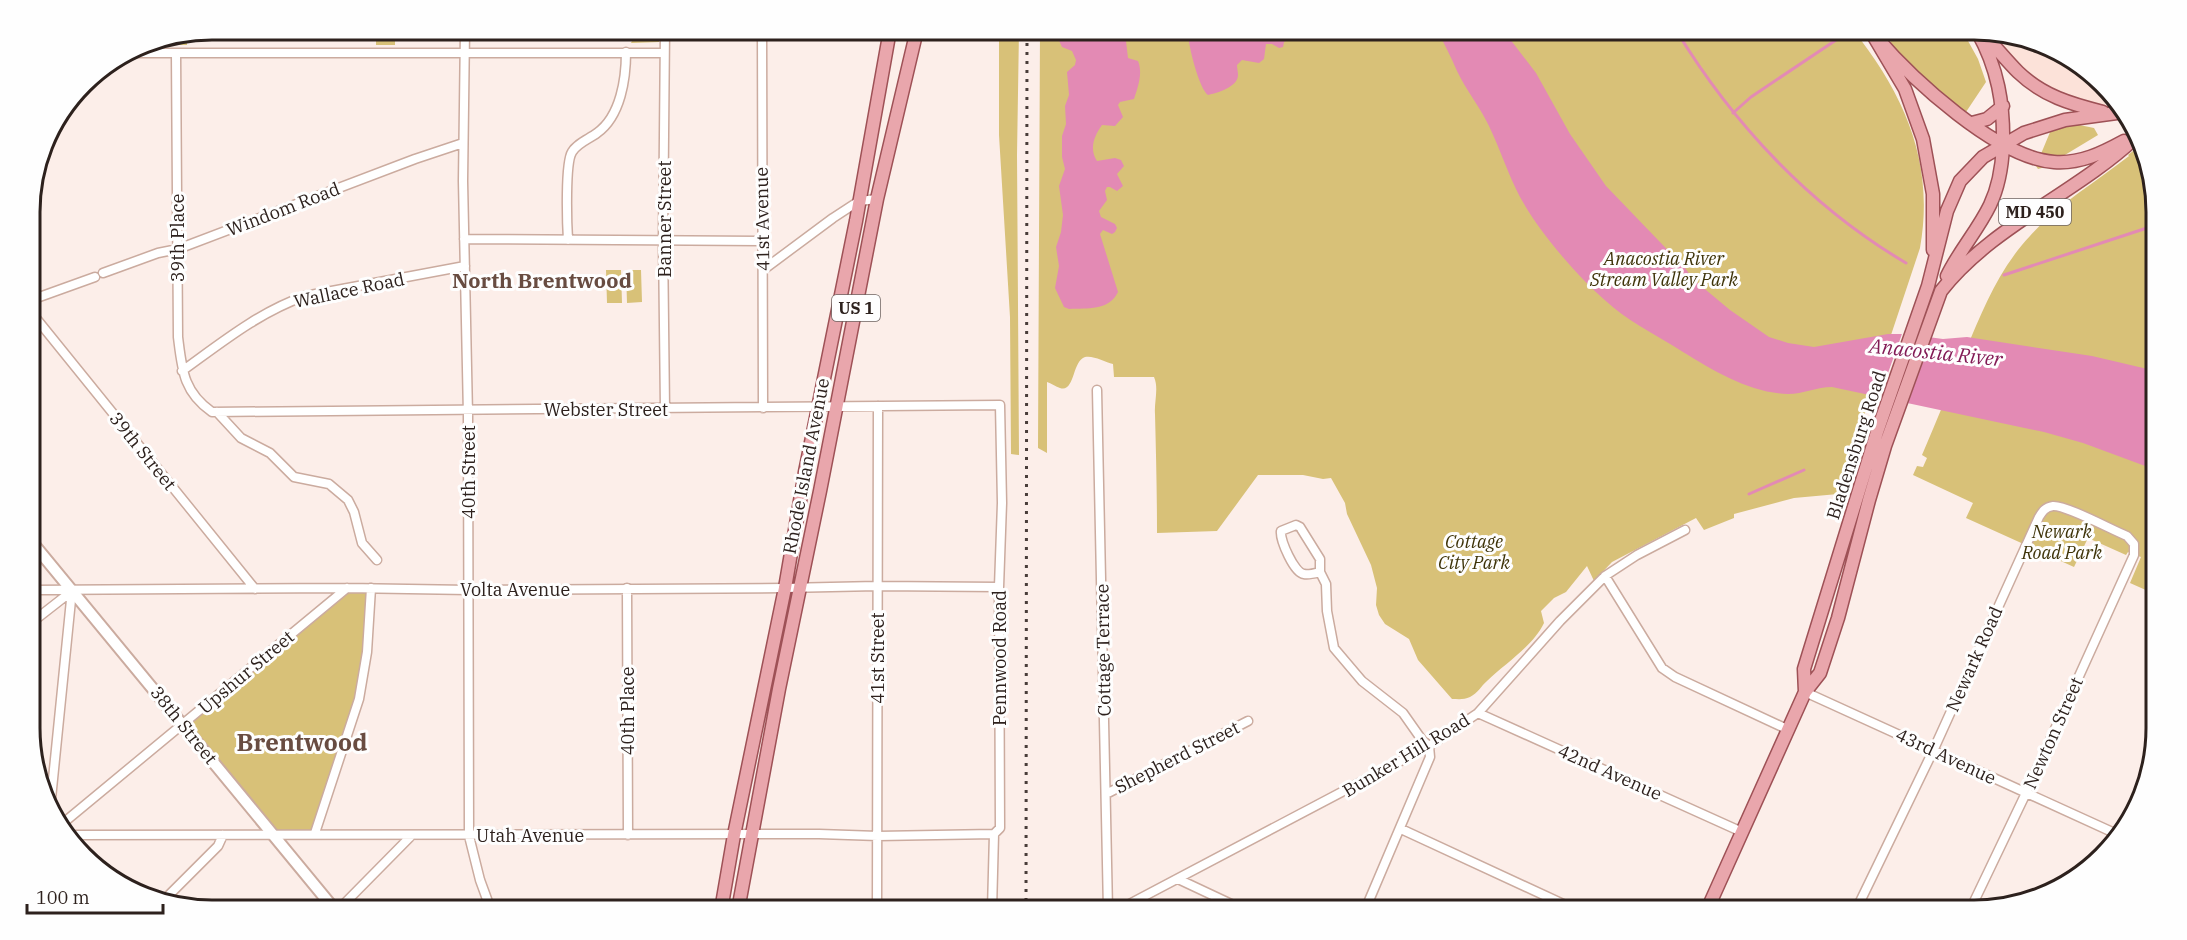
<svg xmlns="http://www.w3.org/2000/svg" width="2187" height="940" viewBox="0 0 2187 940" font-family="'IBM Plex Serif',serif">
<style>
.built{fill:#fce2d9}
.green{fill:#d8c178}
.water{fill:#e38ab4}
.pier{fill:#fceee9}
.lines{fill:none;stroke-linecap:round;stroke-linejoin:round}
.stream{stroke:#e38ab4;stroke-width:3}
.street-casing{stroke:#cbab9f;stroke-width:11}
.secondary-casing{stroke:#cbab9f;stroke-width:14}
.primary-casing{stroke:#9e5156;stroke-width:15}
.street{stroke:#fff;stroke-width:8}
.secondary{stroke:#fff;stroke-width:10}
.primary{stroke:#e9a6ac;stroke-width:12}
.rail{stroke:#493d39;stroke-width:3;stroke-dasharray:3 6;stroke-linecap:butt}
.labels{text-anchor:middle;dominant-baseline:central;stroke-width:6;stroke-linejoin:round;paint-order:stroke}
.shield{fill:#fefefe;stroke:#6c6360;stroke-width:1.5}
.shield-label{font-size:16px;font-weight:bold;fill:#2d211d}
.street-label{font-size:18px;fill:#2d211d;stroke:#fefefe}
.park-label{font-size:18px;font-style:italic;fill:#3e3308;stroke:#fefefe}
.water-label{font-size:20px;font-style:italic;fill:#821a55;stroke:#fefefe}
.quarter-label{font-size:21px;font-weight:bold;fill:#684c41;stroke:#fefefe}
.district-label{font-size:24px;font-weight:bold;fill:#684c41;stroke:#fefefe}
.rim{fill:none;stroke:#2d211d;stroke-width:3}
</style>
<rect width="100%" height="100%" fill="#fceee9"/>
<!-- built -->
<path class="built" d="M1980,31L2044,44L2119,101L2123,111L2113,114L2055,98Z"/>
<!-- green -->
<path class="green" d="M376,30H395V45H376Z
M637,30H659V42L631,43Z
M999,30H1019L1017,155L1019,455L1011,454L1010,317L999,135Z
M1040,30H1853C1905,95 1935,164 1920,248L1838,494L1794,498L1734,514V518L1704,530L1696,518L1612,562L1594,581L1587,566L1566,592L1554,598L1541,611L1544,623C1533,646 1506,663 1487,681C1481,686 1478,693 1470,697C1464,700 1458,699 1452,699L1418,660L1409,639L1385,624L1379,615L1376,605L1377,588L1371,565L1347,514L1345,503L1331,478L1323,479L1303,475H1258L1217,531L1157,533C1157,493 1156,454 1155,414C1154,402 1159,388 1154,377H1114L1113,364C1105,362 1093,355 1085,357C1072,361 1075,393 1060,388C1056,387 1051,383 1047,382V453L1038,448Z
M1882,30H1962L1978,59L1986,82L1964,115L1887,45L1891,41Z
M187,35V45H165V39Z
M2060,121L2094,128L2098,135L2045,167L2038,169L2036,166L2038,161L2053,125Z
M2138,147L2155,189L2157,595L2130,583L2141,557L2128,552L2126,555L2088,538L2074,567L1966,518L1973,503L1913,475L1917,466L1923,467L1927,458L1922,455C1937,420 1951,385 1966,350C1983,309 1999,269 2030,236C2058,204 2096,182 2129,156L2128,155Z
M606,270H621L622,303H607Z
M626,270H641L642,302L627,303Z
M347,588H371L363,684L315,833L273,834L183,724Z"/>
<!-- water -->
<path class="water" d="M1054,30H1113L1126,41L1128,58L1138,61C1143,73 1138,87 1134,99L1120,102L1118,105L1123,117L1115,126L1102,125C1094,136 1089,149 1097,161L1115,158L1121,160L1124,166L1117,174L1123,186L1117,191L1110,187H1107L1105,191L1107,200L1099,211L1101,217L1115,224L1117,228L1115,232L1112,234L1103,230L1100,234L1118,292C1109,311 1087,308 1069,309L1064,307L1055,288L1059,266L1056,247L1061,232L1063,215L1059,186L1065,169L1062,157V136L1066,124L1065,106L1069,95L1067,72L1075,65L1076,60L1072,51L1062,47Z
M1188,30H1299V34L1284,42L1283,47L1279,48L1272,44H1266L1264,59L1259,63L1242,60L1237,65C1237,68 1238,72 1238,75C1238,87 1217,93 1208,95C1199,89 1187,42 1188,30Z
M1437,30H1503L1536,73L1570,134L1606,186L1685,268L1694,280L1730,310L1769,337L1788,343L1814,347L1888,334H1906L1943,339L1967,337L2092,356L2156,371V470L2083,443L2044,432L1832,387C1817,387 1803,394 1788,394C1750,393 1714,371 1683,352C1660,337 1635,325 1614,308C1580,280 1541,235 1520,197C1508,174 1500,149 1489,126C1480,107 1466,90 1457,71C1451,57 1444,43 1437,30Z"/>
<!-- pier -->
<path class="pier" d="M1903,331L1932,335L1907,406L1878,401Z"/>
<g class="lines">
<!-- stream -->
<path class="stream" d="M1676,30C1733,124 1810,206 1906,263
M1733,113L1751,97L1848,32
M2004,275L2156,225
M1749,494L1804,470"/>
<!-- street casing -->
<g class="street-casing">
<path id="street" d="M465,30L463,181L468,415L469,836L480,880L491,910
M665,30L663,240L665,409
M762,30L763,408
M129,53H664
M176,53L178,337C182,369 183,392 212,412L1000,405L1002,503L999,587L1000,828L994,834L992,910
M464,239L761,241
M568,240C567,224 565,163 572,152C577,143 589,139 597,133C621,116 626,78 626,52
M763,270L833,218L859,201L877,199
M103,273L158,253L178,249L415,159L463,143
M31,300L95,277
M31,312L255,589
M182,371C221,343 259,312 305,296L465,266
M1097,390L1108,910
M217,412L241,438L270,453L294,477L329,484L348,500L354,512L362,543L377,560
M1320,572C1316,573 1309,575 1304,574C1294,573 1280,540 1281,531L1296,525L1300,527L1320,559V572L1326,584L1327,611L1334,648L1362,681L1403,713L1422,740L1429,746
M1605,576L1662,668L1675,677L1789,730
M627,588L628,835
M31,590L347,588L469,590L785,588L877,586L999,587
M31,623L72,591
M1805,692L2121,836
M1478,713L1742,832
M1106,794L1248,721
M51,799L72,590
M2141,800L2144,796
M62,824L347,588
M1401,829L1576,910
M315,833L359,699L367,652L371,588
M66,835L819,834L878,836L994,834
M1178,879L1244,910
M164,900L218,846L223,835
M338,910L412,835
M435,910L437,908
M877,910L878,406
M1118,910L1429,746L1478,713L1560,621L1605,576L1637,555L1685,530
M1365,910L1430,757L1429,746
M1856,910L1933,751L2039,517C2042,512 2045,507 2053,506C2066,505 2112,530 2127,536L2134,544V555L2026,793L1970,910"/>
</g>
<!-- secondary casing -->
<g class="secondary-casing">
<path id="secondary" d="M31,541L335,910"/>
</g>
<!-- primary casing -->
<g class="primary-casing">
<path id="primary" d="M1870,30L1905,89L1923,139L1933,194V250
M1983,34C1995,46 2006,60 2018,72C2043,96 2071,104 2103,112
M1876,37C1912,79 1997,158 2054,162C2080,164 2102,153 2124,141
M1972,123L1987,119L2003,106
M1947,276C1959,251 1978,230 1990,205C1999,186 2002,167 2003,146C2004,104 1998,68 1977,31
M1805,692L1804,669L1877,432L1928,286L1947,211L1960,181L1983,157L2024,133L2065,120L2124,112
M721,910L734,835L785,588L805,472L856,221L890,30
M738,910L779,689L820,491L877,199L917,30
M1707,910L1805,692L1820,673L1838,618L1869,500L1885,446L1941,291C1992,226 2075,194 2135,138"/>
</g>
<!-- street -->
<use href="#street" class="street"/>
<!-- secondary -->
<use href="#secondary" class="secondary"/>
<!-- primary -->
<use href="#primary" class="primary"/>
<!-- rail -->
<path class="rail" d="M1026,910L1027,30"/>
</g>
<g class="labels">
<!-- shield labels -->
<g class="shield">
<rect x="1999" y="199" width="72" height="26" rx="4.5"/>
<rect x="832" y="295" width="48" height="26" rx="4.5"/>
</g>
<g class="shield-label">
<text x="2035" y="212">MD 450</text>
<text x="856" y="308">US 1</text>
</g>
<!-- street labels -->
<g class="street-label">
<text transform="translate(283 209) rotate(-21)">Windom Road</text>
<text transform="translate(664 219) rotate(-90)">Banner Street</text>
<text transform="translate(762 219) rotate(-91)">41st Avenue</text>
<text transform="translate(177 238) rotate(-90)">39th Place</text>
<text transform="translate(349 290) rotate(-12)">Wallace Road</text>
<text x="606" y="409">Webster Street</text>
<text transform="translate(1856 445) rotate(-72)">Bladensburg Road</text>
<text transform="translate(143 451) rotate(51)">39th Street</text>
<text transform="translate(806 466) rotate(-79)">Rhode Island Avenue</text>
<text transform="translate(468 472) rotate(-90)">40th Street</text>
<text x="515" y="589">Volta Avenue</text>
<text transform="translate(1103 650) rotate(-91)">Cottage Terrace</text>
<text transform="translate(877 658) rotate(-90)">41st Street</text>
<text transform="translate(999 658) rotate(-90)">Pennwood Road</text>
<text transform="translate(1974 659) rotate(-66)">Newark Road</text>
<text transform="translate(246 672) rotate(-40)">Upshur Street</text>
<text transform="translate(627 711) rotate(-90)">40th Place</text>
<text transform="translate(184 725) rotate(51)">38th Street</text>
<text transform="translate(2053 733) rotate(-66)">Newton Street</text>
<text transform="translate(1406 755) rotate(-31)">Bunker Hill Road</text>
<text transform="translate(1946 756) rotate(25)">43rd Avenue</text>
<text transform="translate(1177 757) rotate(-27)">Shepherd Street</text>
<text transform="translate(1610 772) rotate(24)">42nd Avenue</text>
<text x="530" y="835">Utah Avenue</text>
</g>
<!-- park labels -->
<g class="park-label">
<text x="1664" y="258">Anacostia River<tspan x="1664" dy="21">Stream Valley Park</tspan></text>
<text x="2062" y="531">Newark<tspan x="2062" dy="21">Road Park</tspan></text>
<text x="1474" y="541">Cottage<tspan x="1474" dy="21">City Park</tspan></text>
</g>
<!-- water labels -->
<g class="water-label">
<text transform="translate(1936 352) rotate(6)">Anacostia River</text>
</g>
<!-- quarter labels -->
<g class="quarter-label">
<text x="542" y="280">North Brentwood</text>
</g>
<!-- district labels -->
<g class="district-label">
<text x="302" y="742">Brentwood</text>
</g>
</g>
<!-- crop -->
<path d="M0 0H2187V940H0ZM212 40H1974A172 172 0 0 1 2146 212V728A172 172 0 0 1 1974 900H212A172 172 0 0 1 40 728V212A172 172 0 0 1 212 40Z" fill="#fefefe" fill-rule="evenodd"/>
<path class="rim" d="M212 40H1974A172 172 0 0 1 2146 212V728A172 172 0 0 1 1974 900H212A172 172 0 0 1 40 728V212A172 172 0 0 1 212 40Z"/>
<!-- scale -->
<path d="M27 904v9h136v-9" fill="none" stroke="#2d211d" stroke-width="3"/>
<text x="36" y="904" font-size="18" fill="#2d211d" stroke="#fefefe" stroke-width="4.5" paint-order="stroke">100 m</text>
</svg>
